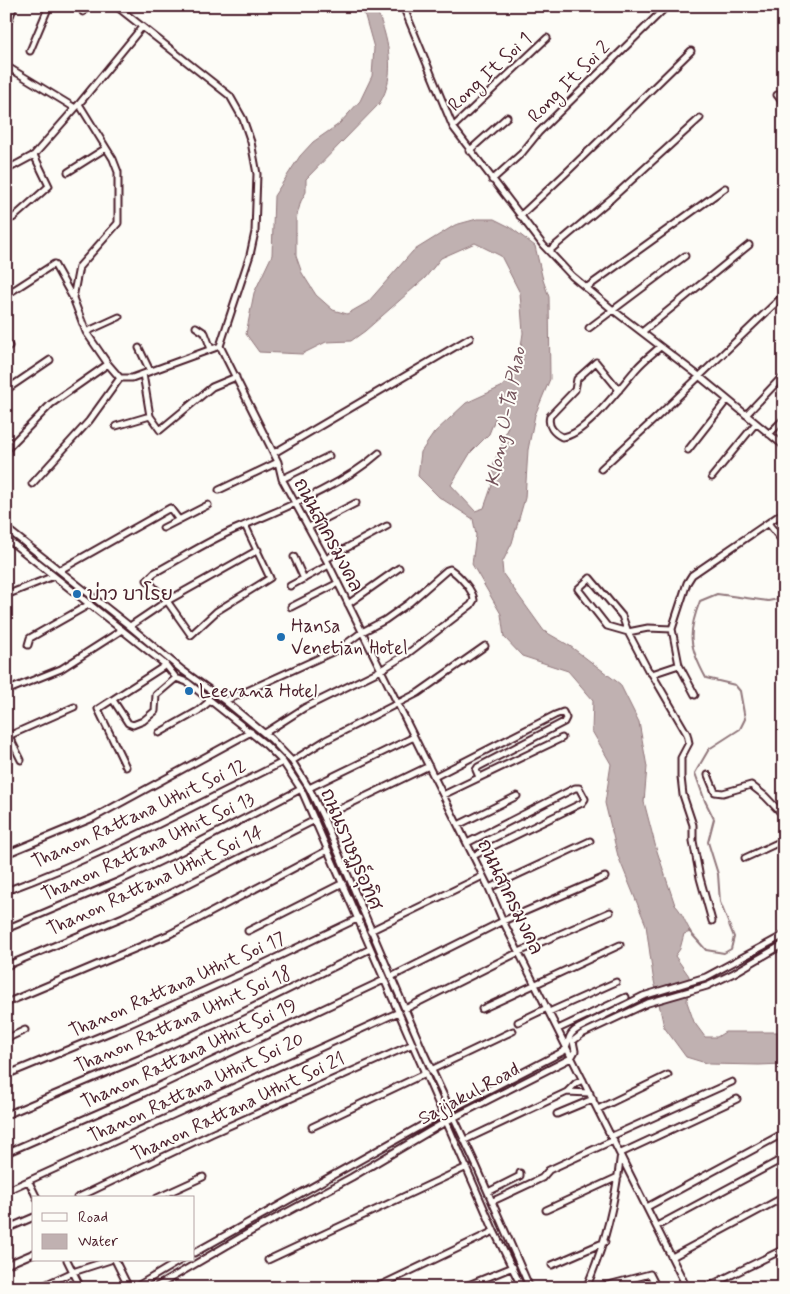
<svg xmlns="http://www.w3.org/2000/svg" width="790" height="1294" viewBox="0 0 790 1294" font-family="Mynerve,'Playpen Sans Thai',sans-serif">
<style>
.water{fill:#c0b1b1;stroke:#91777b;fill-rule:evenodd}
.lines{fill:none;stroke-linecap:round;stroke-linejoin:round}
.stream{stroke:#91777b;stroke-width:2}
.minor-casing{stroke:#4a1f2b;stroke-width:9}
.minor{stroke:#fdfcf7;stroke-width:5}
.poi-dot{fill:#1f6fb2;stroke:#fdfcf7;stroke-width:2}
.labels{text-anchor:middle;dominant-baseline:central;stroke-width:4;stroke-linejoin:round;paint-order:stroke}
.street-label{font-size:19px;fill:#4a1f2b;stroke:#fdfcf7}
.poi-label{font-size:19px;fill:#4a1f2b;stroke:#fdfcf7;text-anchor:start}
.water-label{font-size:20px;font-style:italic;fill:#73525a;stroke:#fdfcf7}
</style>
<rect width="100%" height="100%" fill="#fdfcf7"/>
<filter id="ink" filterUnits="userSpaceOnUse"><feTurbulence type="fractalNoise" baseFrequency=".02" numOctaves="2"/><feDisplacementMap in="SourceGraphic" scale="10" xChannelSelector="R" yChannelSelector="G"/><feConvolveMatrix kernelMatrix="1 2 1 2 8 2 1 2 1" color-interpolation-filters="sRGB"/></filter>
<g filter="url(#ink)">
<!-- water -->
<path class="water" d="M359,6H375C388,36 398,75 379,104L306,179V192L301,201L296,219V256L302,273L316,295L333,310L347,314L368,302L413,251L455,225L477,219H494L510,227L535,246L543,280L549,297L550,379L535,415L528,450L525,498L512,543L502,563L503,574L544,631L570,646L620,684L639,722L647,767L644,802L656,848L675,905C683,913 685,923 691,932L684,934L680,949L675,956L689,976L687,1002L694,1022L705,1037H717L725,1032H784V1064L759,1065L709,1064L686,1057L664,1027L653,976L646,925L618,856L605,803L611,764L592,731L593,700L568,671L522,656L504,637L501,614L472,564L476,535L473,519L439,497L418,476L421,452L434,433L466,403L501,387L517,373L523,333L520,293L501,256L475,243L441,258L425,278L365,331L351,341L326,342L302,354L259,352L246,334L254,293L272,255L274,196L300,156L313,142L339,124L360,101L372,76L374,48L365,16ZM497,414L509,423L501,447L494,462L492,485L484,508L475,511L451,485L471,452L489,434Z"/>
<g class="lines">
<!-- stream -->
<path class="stream" d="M689,931L706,950L724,953L731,949L734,937L720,902L718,874L708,842L714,819L705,801L695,773L709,749L740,729L745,719L740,691L735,685L706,678C689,647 687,634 700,601L717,594L768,601L784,598"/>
<!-- minor casing -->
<g class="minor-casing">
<path id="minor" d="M116,6L230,96L243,119L251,142L257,174L255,232L250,255L220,346L278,462L282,479L329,565L489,888L503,921L687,1288
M403,6L453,127L543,245L572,276L613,310L699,376L784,446
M83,12L86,6
M6,27L14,6
M30,51L49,6
M6,80L11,69L75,108
M777,95L784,104
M79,104L113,159L118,172V223L79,267L73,298L86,332L108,364L120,378H132L220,346
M453,127L547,38
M469,151L507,117
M6,170L34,155L79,104L142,27
M68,172L106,148
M492,180L522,153L539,132L667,6
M520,216L567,172L691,51
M13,218L49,186L34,155
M549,251L612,198L700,118
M586,288L725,188
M6,295L54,264L73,298
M196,327L205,333L211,349
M589,328L685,256
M86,332L119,317
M642,332L749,245
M6,348L9,346
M139,348L150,371
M143,374L150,416L160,430L212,387L236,377
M6,390L50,360
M619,390L596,362L577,379L575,390L550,416C547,426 554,433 562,437C585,436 622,385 637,368C644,360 652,354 660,347
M746,415L779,380
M116,426L150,416
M769,434L784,419
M6,450L51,404L108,364
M688,450L727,400
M274,453L470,338
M601,469L657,417L784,295
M712,477L756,423
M282,479L329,456
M32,484L89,421L120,378
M219,490L278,462
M768,523L784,543
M245,525L270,578L217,611L191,635L167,601L147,580L154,573C182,558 209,540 238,528C284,508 342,486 379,453
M309,527L356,503
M6,528L127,624L182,670L225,701L271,739L292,761L309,788L323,817L423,1051L476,1165L530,1288
M163,528L208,505
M6,538L166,665L176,678L187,682L266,745L283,762L301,789L494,1231L522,1288
M294,557L304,579
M326,559L387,526
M60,570L170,508L179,520
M290,586L329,565
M6,595L54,576
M348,604L399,568
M291,607L338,583
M130,626L167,601L258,550
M672,629L679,665L695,695
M28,645L30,638L90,604
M652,674L679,665
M6,691L61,669L122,630
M113,700L128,723L133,725L143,721L155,711L156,695L176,678
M225,701L339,649L362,632L385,620L409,603L447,570L450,569C459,575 473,590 474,600L471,605L407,654L381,670L304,708L265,733
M159,733L198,711L210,701
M9,736L21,760
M6,737L74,707
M292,761L324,741L418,693L485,646
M126,767L98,709L166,665
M708,775L715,792L723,793L751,785L765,796L784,816
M434,777L555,715L563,712L566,718L564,722L478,767L476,770L479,777
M309,788L414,737
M443,795L562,738
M323,817L429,766
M458,825L517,796
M467,843L575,788H579L585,799L582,803L473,856
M6,854L93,818L251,732
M745,858L784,840
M489,888L590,841
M6,891C102,856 192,807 283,762
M712,921L700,878L693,841V825L683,795L681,777V758L689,743L687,734L652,674L648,670L628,632L622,616L590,578L578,589L607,626L628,632L648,628L672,629L687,583L692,575L784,512
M6,929L117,882L180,852L301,789
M248,931L343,883
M370,931L483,876
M6,966L123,917L315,820
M391,977L503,921L605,877
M6,1003L170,934L328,850
M405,1009L519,952L610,912
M482,1009L620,945
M549,1012L616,982
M518,1022L547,1008
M558,1029L626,997
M6,1039L25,1030
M431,1070L513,1031
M6,1075L130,1024L250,970L359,918
M567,1092L590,1093
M598,1109L668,1075
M557,1114L593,1099
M6,1115L146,1056L239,1014L370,949
M312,1127L426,1073
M612,1136L732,1082
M465,1140L567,1092L576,1083L583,1080
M6,1153L144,1093L384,980
M29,1182L37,1198
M6,1191L399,1012
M488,1192L520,1176V1173
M77,1198L211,1134L413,1044
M157,1198L203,1177
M493,1201L542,1178L549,1170L614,1140
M647,1207L784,1133
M546,1210L618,1177
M657,1226L784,1158
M6,1229L34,1217
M194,1253L444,1113L564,1051C571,1040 566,1035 579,1028L643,996L706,977L784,935
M672,1257L784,1197
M67,1260L81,1288
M115,1260L129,1288
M268,1260L467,1167
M6,1265L34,1253
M552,1265L605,1242
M38,1288L73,1272L110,1260
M134,1288L181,1260
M154,1288L250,1232L352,1177L447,1121L571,1058L575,1051L573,1041L582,1034L648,1003L707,986L734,973L784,944
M375,1288L494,1231
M461,1288L513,1267
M586,1288C606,1243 615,1202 621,1153L737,1099
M597,1288L650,1274L657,1288
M705,1288L784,1249"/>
</g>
<!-- minor -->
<use href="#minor" class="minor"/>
</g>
</g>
<!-- markers -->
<g class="poi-dot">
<circle cx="77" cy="594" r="5"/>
<circle cx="281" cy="637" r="5"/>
<circle cx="189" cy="691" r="5"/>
</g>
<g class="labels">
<!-- street labels -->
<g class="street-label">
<text transform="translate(490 72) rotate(-43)">Rong It Soi 1</text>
<text transform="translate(569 82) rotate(-45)">Rong It Soi 2</text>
<text transform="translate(328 535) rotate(62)">ถนนสาครมงคล</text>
<text transform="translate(139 814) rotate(-25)">Thanon Rattana Uthit Soi 12</text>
<text transform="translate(148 847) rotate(-25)">Thanon Rattana Uthit Soi 13</text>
<text transform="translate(351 849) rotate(67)">ถนนราษฏร์อุทิศ</text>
<text transform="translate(155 881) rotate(-25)">Thanon Rattana Uthit Soi 14</text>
<text transform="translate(510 897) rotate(64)">ถนนสาครมงคล</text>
<text transform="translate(177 985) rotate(-24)">Thanon Rattana Uthit Soi 17</text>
<text transform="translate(183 1020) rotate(-24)">Thanon Rattana Uthit Soi 18</text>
<text transform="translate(189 1054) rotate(-25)">Thanon Rattana Uthit Soi 19</text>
<text transform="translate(196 1088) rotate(-25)">Thanon Rattana Uthit Soi 20</text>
<text transform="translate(469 1094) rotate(-28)">Sajjakul Road</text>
<text transform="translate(238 1107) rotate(-25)">Thanon Rattana Uthit Soi 21</text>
</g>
<!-- poi labels -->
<g class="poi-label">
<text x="87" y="594">บ่าว บาโรย</text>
<text x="291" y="626">Hansa<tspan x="291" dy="22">Venetian Hotel</tspan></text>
<text x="199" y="691">Leevana Hotel</text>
</g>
<!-- water labels -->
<g class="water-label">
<text transform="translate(506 417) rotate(-79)">Klong U-Ta Phao</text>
</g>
</g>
<!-- margin -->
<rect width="790" height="1294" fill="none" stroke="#fdfcf7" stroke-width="25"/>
<rect x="12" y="12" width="765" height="1269" fill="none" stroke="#4a1f2b" stroke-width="2" filter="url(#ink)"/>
<!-- legend -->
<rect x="32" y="1196" width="162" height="65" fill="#fdfcf7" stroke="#b5a4a5"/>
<rect x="42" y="1213" width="25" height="8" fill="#fdfcf7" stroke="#b5a4a5"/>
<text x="78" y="1222" font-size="15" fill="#4a1f2b">Road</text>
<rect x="42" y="1234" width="25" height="15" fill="#c0b1b1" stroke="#b5a4a5"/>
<text x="78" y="1246" font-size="15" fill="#4a1f2b">Water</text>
</svg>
